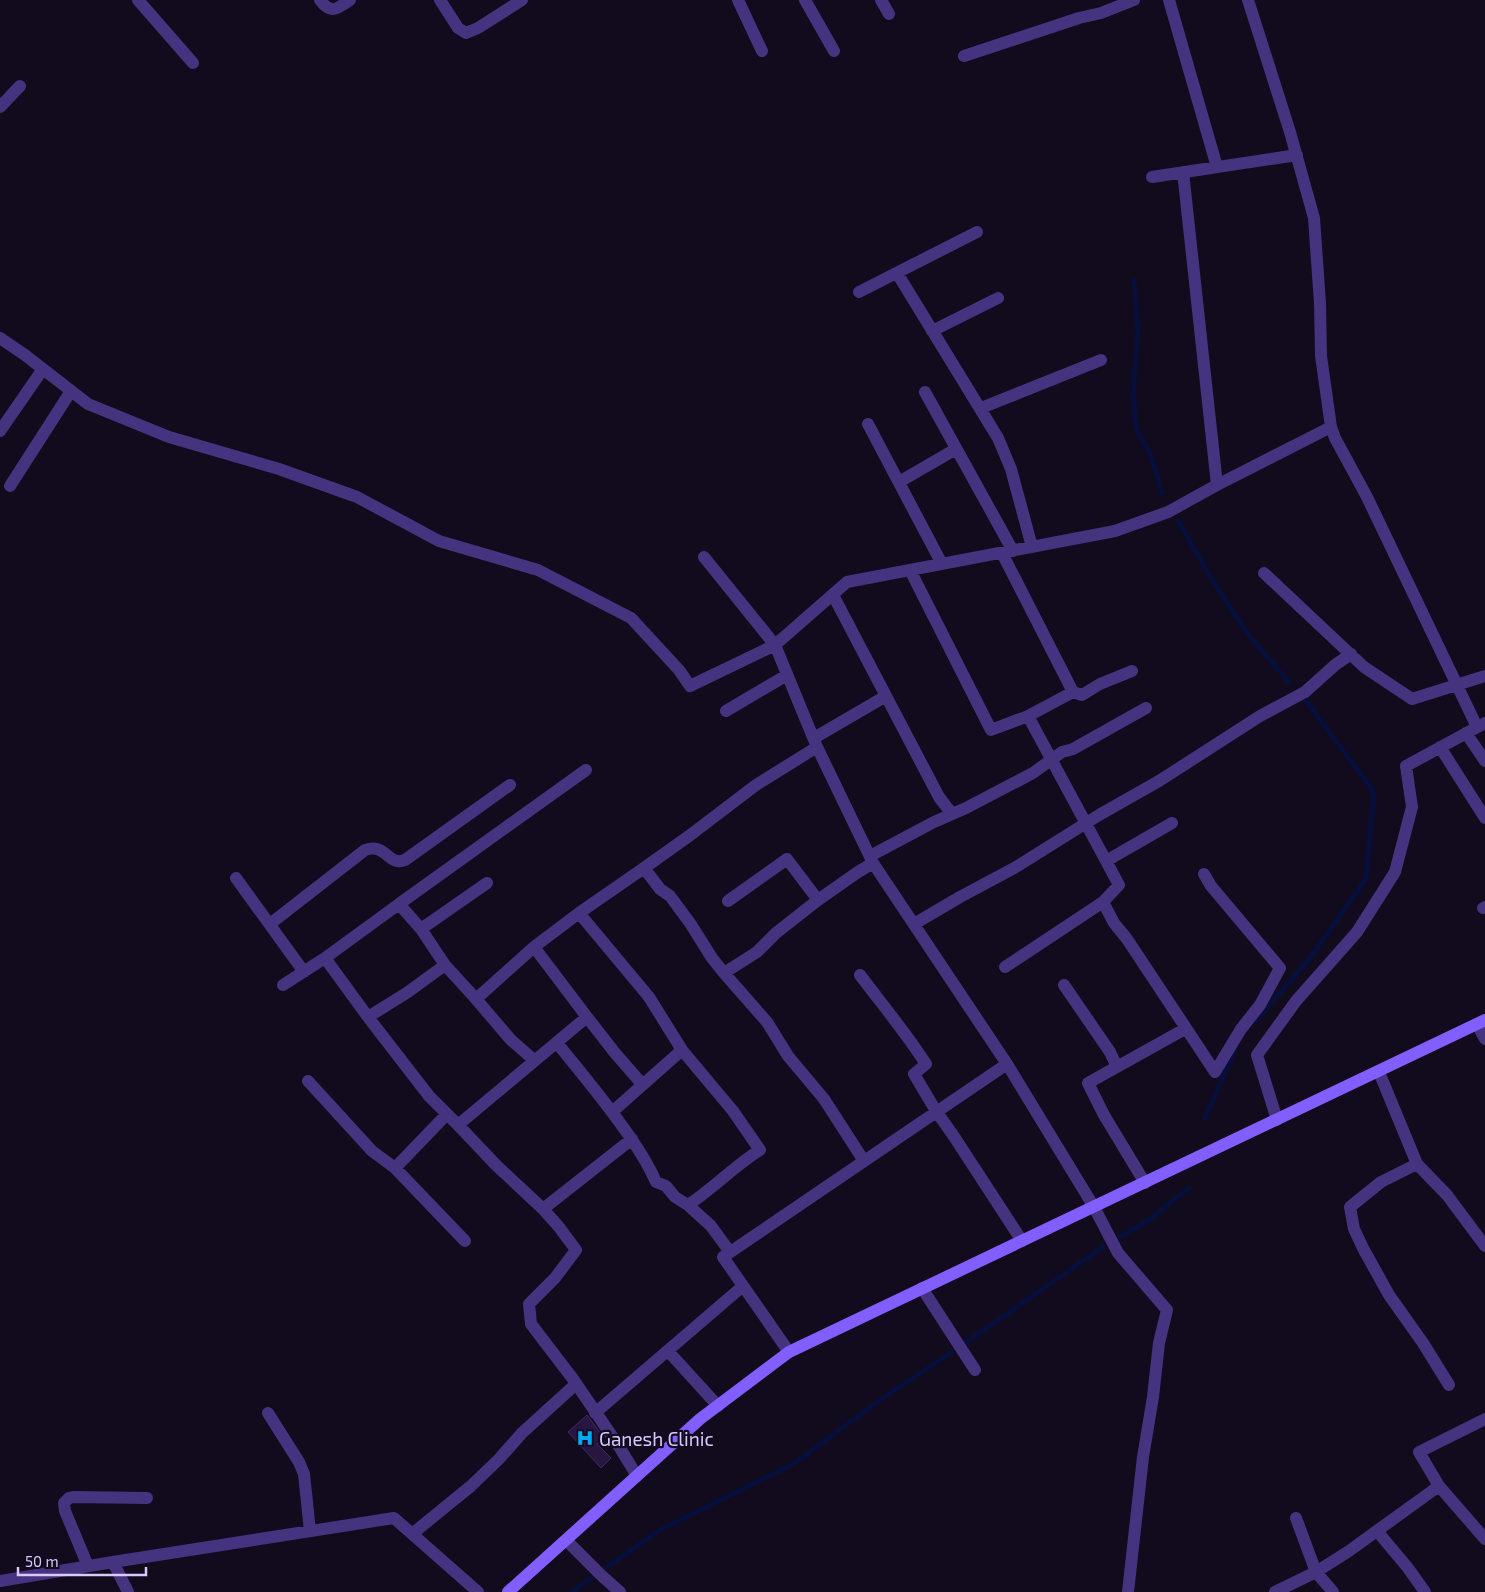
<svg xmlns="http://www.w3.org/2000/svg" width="1485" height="1592" viewBox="0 0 1485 1592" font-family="'Exo 2',sans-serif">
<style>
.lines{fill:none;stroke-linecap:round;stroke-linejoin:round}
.stream{stroke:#060f3b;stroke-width:5}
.building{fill:#271640;stroke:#42266d}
.street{stroke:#45337f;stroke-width:12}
.secondary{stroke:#825eff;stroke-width:12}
.labels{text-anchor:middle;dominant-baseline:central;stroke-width:4.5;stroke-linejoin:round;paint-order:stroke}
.poi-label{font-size:19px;fill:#d9c7ff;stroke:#120b1e;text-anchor:start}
</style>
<rect width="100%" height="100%" fill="#120b1e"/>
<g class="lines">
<!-- stream -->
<path class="stream" d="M1134,280L1138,332L1133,391L1136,428L1151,456L1162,493
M1178,521L1210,576L1247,633L1289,682
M1255,1021L1307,962L1366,879L1374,792L1306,701
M1205,1118L1235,1050
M1118,1238L1146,1222L1189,1188
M965,1343L1103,1247
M607,1567L660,1530L795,1463L884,1397L952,1352
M572,1592L593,1577"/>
</g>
<!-- building -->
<path class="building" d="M587,1415L604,1438L597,1444L611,1458L601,1468L568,1432Z"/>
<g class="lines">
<!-- street -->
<path class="street" d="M138,0L193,63
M320,0C331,15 337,9 350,0
M440,0L458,28L466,33L478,28L522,0
M738,0L762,51
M805,0L834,51
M881,0L889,14
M1169,0L1217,167
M1248,0L1290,132L1314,218L1320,303L1321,356L1331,427L1335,438L1367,497L1477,727
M964,56L1079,18L1101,13L1134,0
M0,107L20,86
M1183,172L1217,485
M1152,177L1297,155
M897,273L998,438L1011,469L1032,547
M859,292L977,232
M932,331L998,298
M0,338L25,355L88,404L169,437L279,469L357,497L439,541L538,570L631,618L679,670L690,686L775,645L817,747L873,863L1007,1064L1094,1207L1118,1253L1167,1310L1159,1343L1153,1397L1143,1457L1128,1592
M925,392L1013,551
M981,408L1101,360
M868,424L942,564
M0,431L43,369
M899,482L956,449
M10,486L71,391
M1002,553L1073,692L1082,695L1100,684L1132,671
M704,557L775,645L847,582L1115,531L1168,512L1217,485L1331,427
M910,570L991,730L1028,716L1119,885L1103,902L1005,967
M1264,573L1364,667L1412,699L1485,676
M833,595L939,797L952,814
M726,711L787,675
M1028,716L1073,692
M1466,733L1485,761
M814,738L886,696
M1440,747L1485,818
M870,856L934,822L966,808L1033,773L1062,752L1073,749L1146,708
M1106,861L1172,823
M236,878L304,972
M728,901L787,859L818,900
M1103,902L1114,923L1127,939L1215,1072L1241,1029L1260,1005L1280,968L1211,886L1204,874
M399,904L586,770
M1483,908L1485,907
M579,913L644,868
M270,924L365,850C386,842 388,867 405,860L510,785
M914,924L960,897L1016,867L1099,815L1159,781L1260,716L1305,692L1335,665L1351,654
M534,947L579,913L649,997L682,1050
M325,958L399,904L421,929
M445,965L421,929L487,883
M724,973L712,958L690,923L670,896L660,889L644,868L689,836L756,785L817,747
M860,975C882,1004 906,1033 926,1064L914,1074L936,1111L953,1135L1022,1241
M283,985L325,958L368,1017
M1064,985L1110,1052L1117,1067
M1477,1024L1485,1039
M557,1043C578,1069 600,1095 620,1123C634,1142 647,1161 656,1182L666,1186L675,1197L688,1205L711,1226L730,1252
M534,1060L511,1040L476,999L534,947L587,1017
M1379,1072L1417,1164
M308,1081L372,1151L395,1168
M612,1112L682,1050L733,1111L760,1150C734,1166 714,1188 688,1205
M447,1114L395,1168L465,1241
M1277,1120L1257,1055L1296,1001L1357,932L1395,872L1412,807L1406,766L1485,723
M458,1125L429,1096L368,1017L408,992L445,965L476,999
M864,1161L824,1099L788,1056L767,1022L724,973L757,952L776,933L818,900L858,872L873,863
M1145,1183L1104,1115L1088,1083L1185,1029
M543,1209L632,1139
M922,1288L975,1370
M668,1351L718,1406
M789,1352L723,1257L1007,1064
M1449,1385L1423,1343L1389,1295L1364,1250L1354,1229L1350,1207L1381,1182L1417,1164L1447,1195L1485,1246
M268,1413L299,1462L304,1474L310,1531
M595,1413L743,1286
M1485,1419L1419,1452L1439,1486L1485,1539
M637,1476L620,1448L573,1379L531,1324L529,1304L555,1278L576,1250L559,1227L543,1209L496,1165L458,1125L587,1017L615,1053L642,1084
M1296,1518L1316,1572L1333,1592
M1377,1531L1408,1568L1425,1592
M412,1534L471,1486L499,1459L522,1433L576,1384
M566,1540L601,1575L620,1592
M88,1566L65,1511L64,1503L69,1498L73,1497L147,1498
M0,1581L113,1562
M128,1592L113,1562L394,1518L478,1592
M1275,1592L1316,1572L1349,1551L1439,1486"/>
<!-- secondary -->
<path class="secondary" d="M508,1592L700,1419L789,1352L1485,1020"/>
</g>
<!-- icons -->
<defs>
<g id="hospital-bare" transform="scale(1.35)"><path d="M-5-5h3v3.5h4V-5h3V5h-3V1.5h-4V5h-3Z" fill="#00aaf2" stroke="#120b1e" stroke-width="2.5" paint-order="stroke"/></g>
</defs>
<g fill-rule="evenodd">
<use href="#hospital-bare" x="585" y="1438"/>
</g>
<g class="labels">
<!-- poi labels -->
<g class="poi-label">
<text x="599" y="1438">Ganesh Clinic</text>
</g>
</g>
<!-- scale -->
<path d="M18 1567v8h128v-8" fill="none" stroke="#d9c7ff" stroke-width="2.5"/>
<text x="25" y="1567" font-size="15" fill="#d9c7ff" stroke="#120b1e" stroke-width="4" paint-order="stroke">50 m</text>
</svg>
